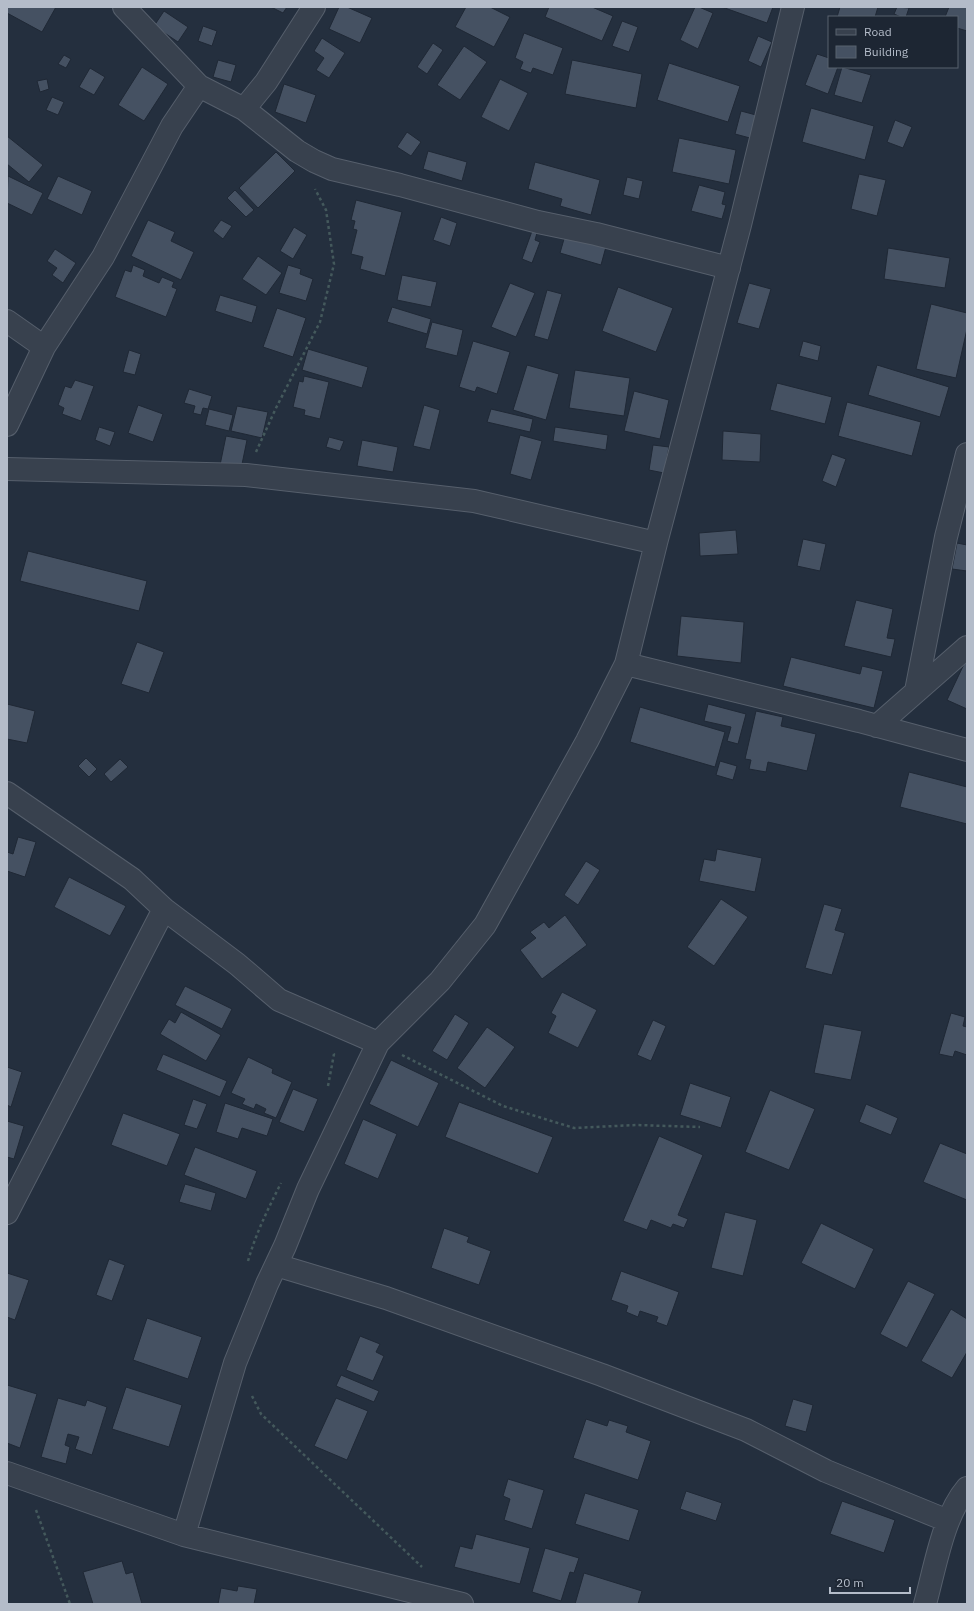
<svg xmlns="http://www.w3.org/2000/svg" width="974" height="1611" viewBox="0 0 974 1611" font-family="'IBM Plex Sans',sans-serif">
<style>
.building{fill:#455162;stroke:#1f2835}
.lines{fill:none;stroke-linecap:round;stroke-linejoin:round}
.minor-casing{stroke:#565f6c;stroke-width:24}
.path{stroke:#44595c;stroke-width:2.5;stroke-dasharray:3 3;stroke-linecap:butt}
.minor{stroke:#38414e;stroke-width:22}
</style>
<rect width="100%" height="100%" fill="#242f3e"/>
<!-- building -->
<path class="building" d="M7,7H56L42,32L7,13Z
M271,7H287L283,13Z
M339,7H347L372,18L360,43L329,29Z
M466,7H490L510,17L494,47L455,27Z
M549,7H592L613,16L602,41L545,17Z
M695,7H699L713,13L698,49L680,40Z
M722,7H773L767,23Z
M840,7H878L875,17H837Z
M897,7L909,8L906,17H901L894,14Z
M949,7H967V31L957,28V17H945Z
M164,11L188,27L178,42L154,26Z
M622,21L638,27L629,52L612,46Z
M203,26L217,31L212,46L198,41Z
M524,33L563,48L553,75L533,68L531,73L520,69L523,62L515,58Z
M758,36L772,42L761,67L748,61Z
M322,38L345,53L329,78L316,70L324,58L314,51Z
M433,43L443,50L427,74L417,67Z
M464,46L487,62L460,100L437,85Z
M817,54L829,58V67H838L828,94L805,85Z
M64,55L71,59L66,68L58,64Z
M218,60L236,65L231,82L213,77Z
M572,60L642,74L636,108L565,94Z
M669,63L740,86L728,122L657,100Z
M142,67L168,84L144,121L118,105Z
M842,67L871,75L862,103L834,95Z
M90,68L105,77L94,95L79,87Z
M47,79L49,89L40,92L37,81Z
M500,79L528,93L509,131L481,117Z
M284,84L316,95L306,123L275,112Z
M52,97L64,102L58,115L46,110Z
M811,108L874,126L865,160L802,142Z
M741,111L756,115L750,138L735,134Z
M895,120L912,127L903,148L887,142Z
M407,132L421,142L411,156L397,147Z
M7,136L43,165L29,182L7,164Z
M679,138L736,150L729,184L672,172Z
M428,151L467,162L462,181L423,169Z
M276,152L295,171L258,208L239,188Z
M535,162L600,180L591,215L560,206L562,199L528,189Z
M859,174L886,180L877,216L851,209Z
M8,176L43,193L32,215L7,203Z
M58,176L92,191L82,215L47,199Z
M627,177L643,181L639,199L623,195Z
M699,185L725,192L722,204L726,205L722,219L691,211Z
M235,190L254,210L246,217L227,198Z
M356,200L402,212L385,276L360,269L363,257L351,254L357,230L353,229L355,221L351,220Z
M441,217L457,223L450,246L433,240Z
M148,220L175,232L171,241L194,252L181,280L131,256Z
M221,220L232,226L223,239L213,231Z
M294,227L307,235L293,259L280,251Z
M532,231L537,233L535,240L540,242L532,263L522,259Z
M566,232L607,243L601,265L560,253Z
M888,248L950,258L945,288L884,279Z
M55,249L76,263L63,283L52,275L57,268L47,261Z
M258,256L282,273L266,295L242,279Z
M133,265L145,270L143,276L159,283L162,277L174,282L172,287L177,289L166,317L115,297L125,270L131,272Z
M288,265L301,269L300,274L313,279L306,301L279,293Z
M402,275L437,282L431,307L397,300Z
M510,283L535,293L516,337L491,327Z
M749,283L771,289L759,329L737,323Z
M618,287L673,308L656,352L602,331Z
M547,290L562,294L548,340L534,336Z
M220,295L257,306L252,323L215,311Z
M931,304L967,313V329L956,378L916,369Z
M392,307L431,319L427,334L387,322Z
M277,308L306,318L293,357L263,347Z
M432,322L463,330L457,356L425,348Z
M473,341L510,352L497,394L477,387L475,392L459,387Z
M803,341L821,346L818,361L799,356Z
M308,349L368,367L362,388L302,370Z
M129,350L141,354L135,375L123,372Z
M527,365L559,374L546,420L513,410Z
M877,365L949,387L940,417L868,395Z
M575,370L630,378L624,416L569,408Z
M304,376L329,382L320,419L304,415L305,410L293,407L299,381L303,382Z
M75,380L94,386L81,421L62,414L64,408L58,405L65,386L71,388Z
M777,383L832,397L825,424L770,410Z
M189,389L212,396L208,409L203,408L201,415L193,413L195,406L184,403Z
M634,391L669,400L660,439L624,431Z
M847,402L921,422L912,456L838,436Z
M138,405L163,414L153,442L128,433Z
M424,405L440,410L430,450L413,446Z
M237,406L268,412L262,438L231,431Z
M209,409L233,415L229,431L205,425Z
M491,409L533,419L530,432L487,422Z
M99,427L115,432L110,446L95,440Z
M555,427L608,435L606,450L553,441Z
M723,431L761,434L760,462L722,460Z
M520,435L542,441L531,480L510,474Z
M226,436L247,440L240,474L219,470Z
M329,437L344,441L340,451L326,447Z
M362,440L398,447L393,472L357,466Z
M653,445L669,447L664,473L649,470Z
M832,454L846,459L836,487L822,481Z
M736,530L738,554L700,556L699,533Z
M803,539L826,544L820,571L797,566Z
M957,543L967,545V571L952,569Z
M28,551L147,581L139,611L20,581Z
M856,600L893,609L887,638L895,639L891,657L844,646Z
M681,616L744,622L741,663L677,656Z
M137,642L164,652L149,693L121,684Z
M791,657L860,674L862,666L883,671L874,708L783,686Z
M965,662L967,663V709L947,700Z
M7,704L35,711L27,743L7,739Z
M708,704L746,714L738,744L727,741L731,727L704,721Z
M640,707L725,732L715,767L630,742Z
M756,711L783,717L781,726L816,734L807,771L768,762L766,772L749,769L751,760L745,759Z
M86,758L97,769L89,777L78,766Z
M120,759L128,767L111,782L104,774Z
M720,761L737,766L733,780L716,775Z
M909,772L967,787V824L900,807Z
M18,837L36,842L25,877L7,871V852L13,854Z
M717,849L762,858L755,892L699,881L704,859L715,861Z
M586,861L600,870L578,905L564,895Z
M69,877L126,906L110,936L54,907Z
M721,899L748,917L714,966L687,947Z
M824,904L842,909L835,930L845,933L832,975L805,968Z
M565,915L587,945L542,979L520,950L536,938L530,932L544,922L549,928Z
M185,986L232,1009L222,1029L175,1005Z
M562,992L597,1010L578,1048L548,1033L556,1016L551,1013Z
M181,1012L221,1035L206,1061L160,1034L169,1019L175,1023Z
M951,1013L965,1017L963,1026L967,1027V1055L955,1051L953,1057L939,1054Z
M455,1014L469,1023L447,1060L432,1051Z
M653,1020L666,1026L651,1061L637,1055Z
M824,1024L862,1031L851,1080L814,1073Z
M487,1027L515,1047L485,1088L457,1068Z
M163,1054L227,1081L220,1097L156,1070Z
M248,1057L273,1069L272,1073L292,1082L276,1118L264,1113L266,1109L256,1104L254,1109L242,1104L245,1099L231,1093Z
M391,1060L439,1083L418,1127L369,1104Z
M7,1067L22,1072L11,1107L7,1105Z
M690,1083L731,1097L721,1128L680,1115Z
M293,1089L318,1099L304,1132L279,1122Z
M770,1090L815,1109L789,1170L745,1152Z
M193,1099L207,1104L197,1129L184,1125Z
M459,1102L553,1137L538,1174L445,1137Z
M225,1103L273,1119L267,1136L242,1128L238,1139L216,1132Z
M866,1104L898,1118L891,1135L859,1122Z
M123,1113L180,1134L167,1166L111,1145Z
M363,1119L397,1134L378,1179L344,1164Z
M7,1121L24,1126L14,1159L7,1157Z
M659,1136L703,1155L678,1215L688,1219L684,1228L673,1224L671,1228L651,1220L647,1230L623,1221Z
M940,1143L967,1154V1200L923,1182Z
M195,1147L257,1171L246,1199L184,1175Z
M185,1184L216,1193L211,1211L179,1202Z
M725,1212L757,1220L743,1276L711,1268Z
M821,1223L874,1249L855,1289L801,1263Z
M444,1228L469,1237L467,1242L491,1251L479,1285L431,1268Z
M109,1259L125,1265L112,1301L96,1295Z
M621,1271L679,1292L667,1326L656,1322L658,1317L640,1311L638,1317L626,1312L628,1306L611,1300Z
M7,1273L29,1280L15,1320L7,1317Z
M908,1281L935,1294L907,1348L880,1334Z
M951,1309L967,1319V1352L952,1378L921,1361Z
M147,1318L202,1337L188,1379L133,1360Z
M360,1336L380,1344L376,1352L384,1356L373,1381L346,1370Z
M341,1375L379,1391L374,1402L336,1386Z
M7,1385L37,1394L20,1448L7,1443Z
M126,1387L182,1405L169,1447L112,1429Z
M58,1398L85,1406L87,1400L107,1407L92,1455L75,1449L79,1437L68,1434L65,1445L70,1447L66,1464L41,1457Z
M336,1398L368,1411L347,1460L314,1446Z
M793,1399L813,1405L806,1432L785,1426Z
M586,1419L607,1426L609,1420L628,1426L626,1432L651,1441L638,1480L573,1458Z
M508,1479L544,1490L532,1529L504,1520L510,1499L503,1496Z
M686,1491L722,1503L716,1521L680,1509Z
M585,1493L639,1510L629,1541L575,1524Z
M842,1501L895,1520L884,1553L830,1534Z
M476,1534L530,1548L520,1584L454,1567L460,1546L472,1549Z
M545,1548L579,1558L574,1573L570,1572L561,1601L532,1592Z
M122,1561L126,1574L133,1572L142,1604H93L83,1572Z
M584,1573L642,1591L638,1604H575Z
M238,1586L257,1589L254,1604H218L221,1588L237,1591Z"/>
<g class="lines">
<!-- minor casing -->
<g class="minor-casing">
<path id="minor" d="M199,86L244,109L297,151L314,161L332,169L400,185L538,222L596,234L729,268
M244,109L266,82L314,7
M7,321L44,347
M7,425L44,347L103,257L172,126L199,86L124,7
M7,469L246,475L474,501L656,543L626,664L587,741L485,925L440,981L378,1043L308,1189L285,1246L267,1284L235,1363L184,1535
M656,543L740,225L793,7
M626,664L859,721L967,750
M916,691L946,537L967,454
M877,726L967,647
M7,793L132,879L164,909L237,964L279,1000L378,1043
M7,1213L164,909
M276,1265L386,1298L602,1375L746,1430L826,1471L948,1521
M7,1473L184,1535L462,1604
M925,1604C935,1568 943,1516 967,1488"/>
</g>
<!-- path -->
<path class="path" d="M256,452L276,408L320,322L334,264L326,210L315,189
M402,1055L503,1106L574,1128L636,1125L700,1127
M328,1086L334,1054L333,1052
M248,1261C256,1233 268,1209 281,1183
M252,1396L261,1414L422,1567
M36,1510L70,1604"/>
<!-- minor -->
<use href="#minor" class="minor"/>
</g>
<!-- border -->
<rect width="974" height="1611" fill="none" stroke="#b4bcc9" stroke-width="16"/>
<!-- legend -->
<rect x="828" y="16" width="130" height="52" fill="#1d2633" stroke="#59626f"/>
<rect x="836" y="29" width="20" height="6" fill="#38414e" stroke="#59626f"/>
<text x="864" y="36" font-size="12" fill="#b4bcc9">Road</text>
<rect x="836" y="46" width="20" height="12" fill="#455162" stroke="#59626f"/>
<text x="864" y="56" font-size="12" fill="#b4bcc9">Building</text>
<!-- scale -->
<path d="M830 1587v6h80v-6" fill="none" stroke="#b4bcc9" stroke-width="2"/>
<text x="836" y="1587" font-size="12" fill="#b4bcc9" stroke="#1d2633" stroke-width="3" paint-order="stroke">20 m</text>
</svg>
